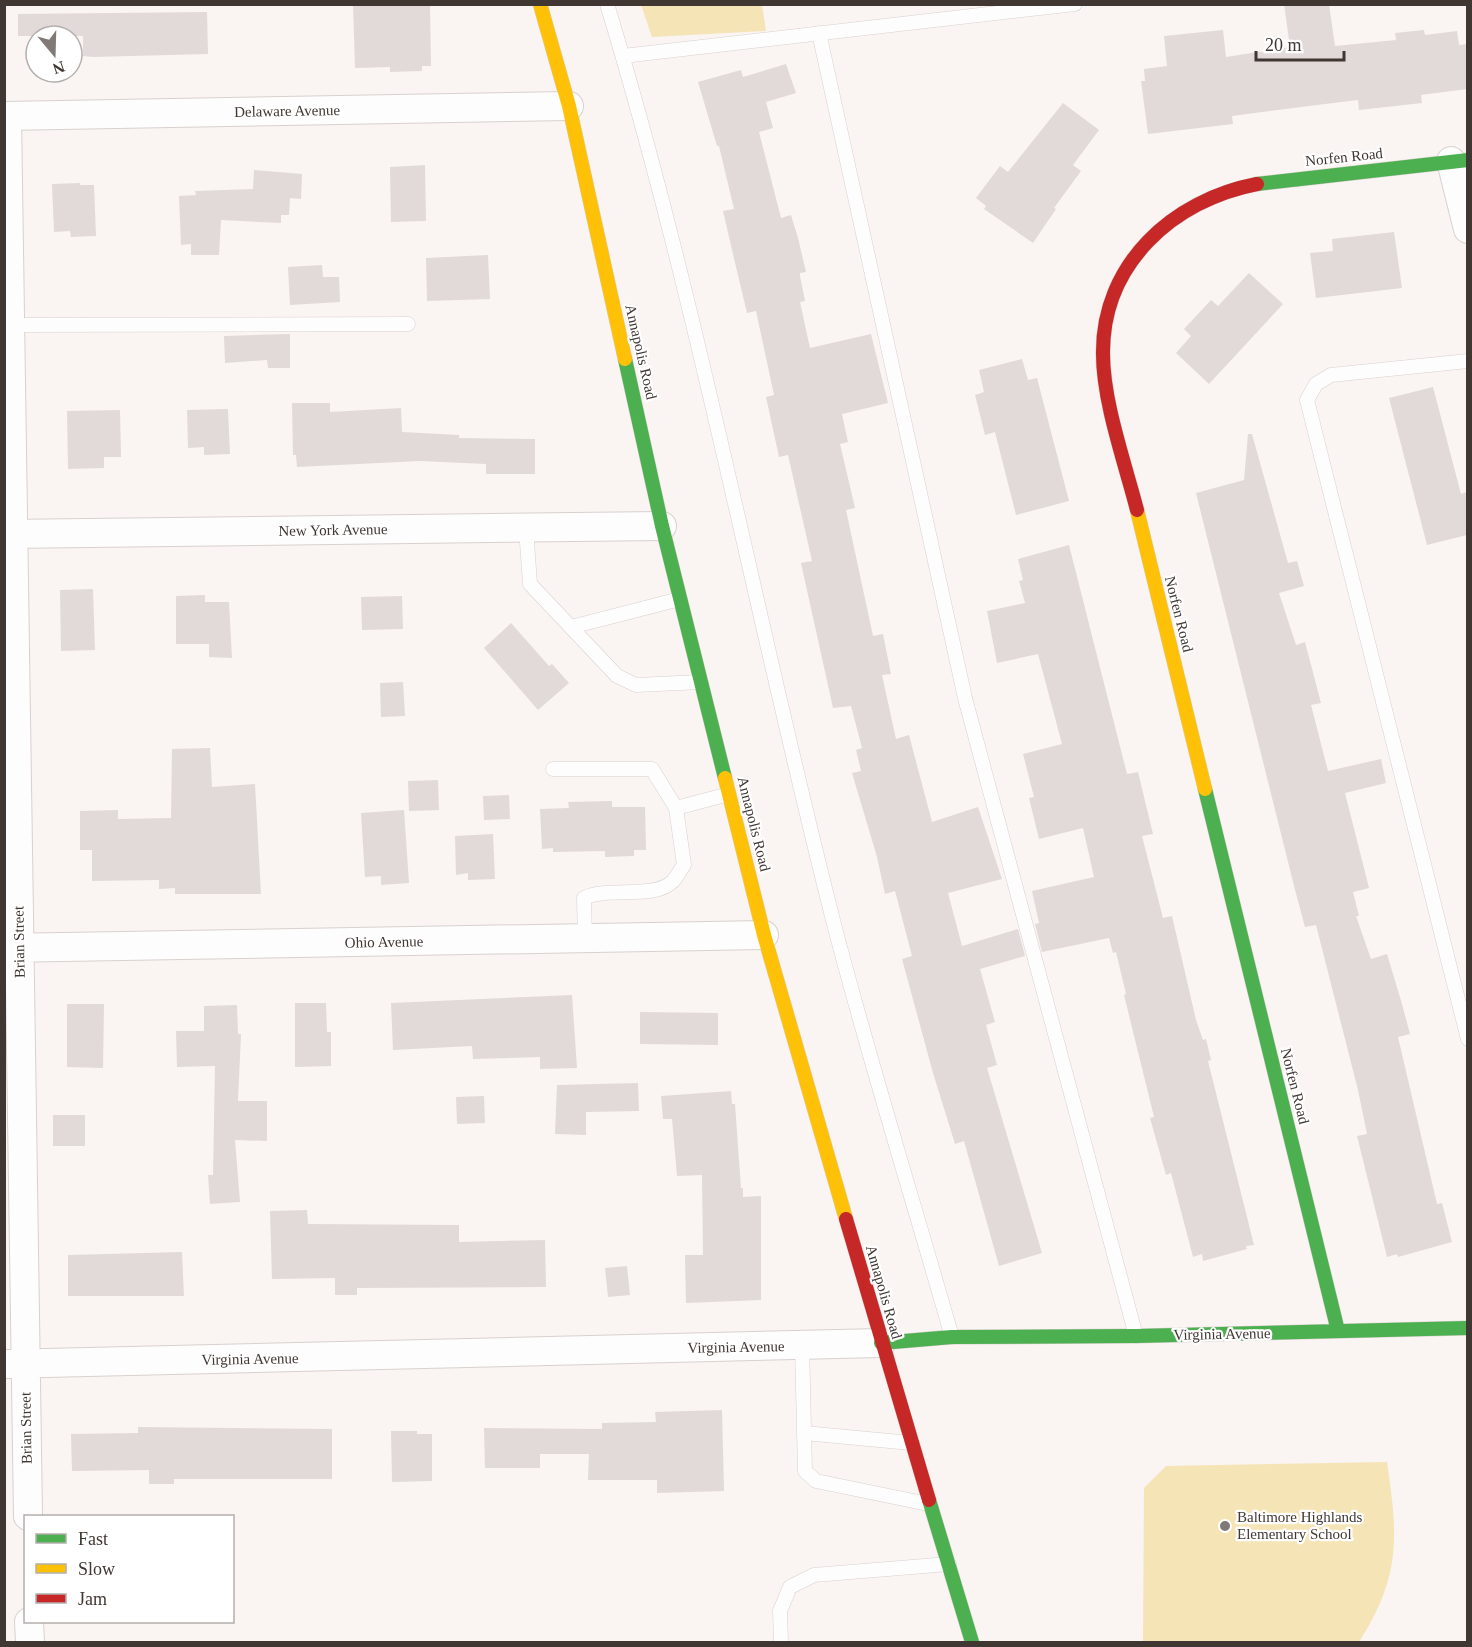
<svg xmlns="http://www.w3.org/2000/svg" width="1472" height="1647" viewBox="0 0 1472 1647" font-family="Georgia,serif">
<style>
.green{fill:#f5e4b5}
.building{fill:#e2dad8}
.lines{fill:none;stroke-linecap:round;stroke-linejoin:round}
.lane-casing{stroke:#d8d1ce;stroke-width:15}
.street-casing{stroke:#d8d1ce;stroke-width:30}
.fast-casing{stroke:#d8d1ce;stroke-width:15}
.slow-casing{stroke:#d8d1ce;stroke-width:15}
.jam-casing{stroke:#d8d1ce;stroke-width:15}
.lane{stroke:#fefdfd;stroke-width:14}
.street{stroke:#fefdfd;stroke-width:28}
.fast{stroke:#4caf50;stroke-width:14}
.slow{stroke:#ffc107;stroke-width:14}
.jam{stroke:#c62828;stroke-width:14}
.poi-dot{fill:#817976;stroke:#fff;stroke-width:2}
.labels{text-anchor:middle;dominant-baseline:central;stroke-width:4.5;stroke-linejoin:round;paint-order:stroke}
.street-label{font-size:15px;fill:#403733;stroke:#fff}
.poi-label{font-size:15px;fill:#403733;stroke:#fff;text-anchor:start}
</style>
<rect width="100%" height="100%" fill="#faf4f2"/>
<!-- green -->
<path class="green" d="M641,5H762L766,31L652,37Z
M1387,1462C1398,1537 1401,1576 1359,1642H1143L1144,1488L1166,1466Z"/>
<!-- building -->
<path class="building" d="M353,4H430L431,66H422V71L390,72V67L355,68Z
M1284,4H1329L1335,46L1396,40L1395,33L1424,30L1425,35L1457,31L1459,45L1467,44V89L1421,95L1422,103L1359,110L1358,100L1317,105L1232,116L1233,124L1148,134L1141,81H1145L1144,69L1167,66L1164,36L1223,30L1226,57L1290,47Z
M207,12L208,54L93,57L83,56V36H18V14Z
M786,64L796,93L766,102L773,128L759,132L781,218L791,215L798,238L806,272L800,273V276L805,301L800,302L810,348L871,334L888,403L842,414L848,442L840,444L855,508L846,510L873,636L883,634L891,674L882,675L896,739L909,735L932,822L978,807L1002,879L948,893L962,946L1018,929L1025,956L980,969L995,1022L986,1025L997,1065L987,1068L1042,1253L999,1266L964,1141L955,1144L933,1073L902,959L912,956L895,891L885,894L877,857L852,773L861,771L856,750L862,748L851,706L833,708L801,563L812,561L788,455L779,457L766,397L774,395L756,311L747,313L732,250L723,211L734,209L719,146H717L698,82L741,70L743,77Z
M1063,103L1099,130L1073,165L1081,171L1054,208L1056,209L1033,243L984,209L986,206L976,198L1000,166L1008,172Z
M425,165L426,221L391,222L390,167Z
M254,170L302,174L301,199L290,198L289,215H281V223L221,220L219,255H191V244L181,245L179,196L196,195L195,191L253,189Z
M80,183V185H94L96,236L71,237L70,231L54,232L52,184Z
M1394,232L1402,288L1316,298L1310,253L1333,251L1332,239Z
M488,255L490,299L427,301L426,258Z
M322,265L323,277H339L340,302L290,305L288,267Z
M1249,273L1283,304L1209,384L1176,353L1191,336L1184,329L1211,300L1218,306Z
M290,334V368H268L267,360L225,363L224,336Z
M1022,359L1028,380L1037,378L1069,501L1016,515L995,432L985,435L975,395L984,392L979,370Z
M1433,387L1461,494L1467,492V535L1427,545L1389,398Z
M292,403H330V412L401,408L402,432L459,435V438L535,439V474H486V464L420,461L297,467L296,455H293Z
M228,409L230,454L204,455V447L188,448L187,410Z
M120,410L121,457H104V468L68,469L67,411Z
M1248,434H1252L1288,563L1297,561L1304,586L1279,593L1296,645L1305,642L1321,703L1311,705L1328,771L1381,759L1386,783L1345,793L1369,888L1353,892L1359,916H1356L1371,959L1387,954L1402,1004L1410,1034L1398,1037L1437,1204L1442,1203L1452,1242L1398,1257L1397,1254L1387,1257L1357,1136L1367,1134L1358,1090L1316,925L1305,927L1294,886L1196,493L1244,480Z
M1069,545L1127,774L1138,772L1153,834L1142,836L1163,918L1172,916L1196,1020L1203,1040L1206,1039L1211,1060L1208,1061L1254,1245L1246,1246L1247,1249L1203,1261L1202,1254L1193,1257L1171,1173L1166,1175L1150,1118L1154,1117L1124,995L1126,994L1116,952L1113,953L1109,938L1042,952L1035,924L1039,923L1032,891L1094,877L1083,828L1039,839L1029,798L1034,797L1023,754L1062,744L1038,654L997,663L987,611L1025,603L1019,581L1023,580L1018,559Z
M93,589L95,650L61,651L60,590Z
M205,595V602H229L232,658L209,657V644H176V596Z
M402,596L403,629L362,630L361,597Z
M511,623L549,666L552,664L569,683L538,710L484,648Z
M403,682L405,716L381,717L380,683Z
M210,748L212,787L255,784L261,894H175V888L159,889V880L92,881V850H80V811L118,810V819L171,818L172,749Z
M438,780L439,810L409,811L408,781Z
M509,795L510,819L484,820L483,796Z
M612,801V807H645L646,850H634V856L605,857V851L553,852V848L542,849L540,809L569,808L568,802Z
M404,810L409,883L381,885V876L365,877L361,813Z
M493,834L495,879L468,880V873L456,875L455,836Z
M572,995L577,1068L540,1069V1057L473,1059L472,1046L393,1050L391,1003Z
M295,1003H326L327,1032H331V1066L295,1067Z
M67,1004H104L103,1068L67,1067Z
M237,1005L238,1034H241L238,1101H267V1141L235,1140L240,1202L210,1204L208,1175H213L215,1066L177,1067L176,1031H204V1006Z
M640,1012L718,1013V1045L640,1044Z
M638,1083L639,1111L586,1112V1135L555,1134L557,1085Z
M731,1091L732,1104H735L741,1188H743V1197L761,1196V1300L686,1303L685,1255H703L702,1175L677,1176L672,1119H663L661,1096Z
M484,1096L485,1123L457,1124L456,1097Z
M53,1115H85V1146H53Z
M307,1210L308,1224L459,1225V1242L545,1240L546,1287L357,1288V1295H335V1278L272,1279L270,1211Z
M182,1252L184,1296H68V1255Z
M627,1266L630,1295L608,1297L605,1268Z
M722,1410L724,1491L657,1493V1480H588L589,1454H540V1468H485L484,1428L602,1429V1423L656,1422L655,1412Z
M138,1427L332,1429V1479H174V1484H149V1470L72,1471L71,1434L138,1433Z
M391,1431H417V1434H432V1481L392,1482Z"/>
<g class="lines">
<!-- lane casing -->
<g class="lane-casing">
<path id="lane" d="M607,4C699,307 756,619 834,924C870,1063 913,1200 952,1337
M819,33L965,698L1136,1336
M623,56L1075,4
M8,325L408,324
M1468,361L1331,375L1316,384L1307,400L1468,1039
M526,528L530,584L617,676L636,685L701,682
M571,627L680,599
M553,769H652L676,808L729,794
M585,938L584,898C608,886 655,900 673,881C677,877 680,870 684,865L676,808
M802,1345L805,1471L816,1481L928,1504
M804,1433L911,1443
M781,1642L780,1611L790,1587L814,1575L949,1564"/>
</g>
<!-- street casing -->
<g class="street-casing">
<path id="street" d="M4,116L569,106
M7,116L28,1516
M1451,161L1468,229
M4,534L662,526
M4,948L764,935
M4,1364L881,1343
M29,1622L30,1642"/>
</g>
<!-- fast casing -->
<g class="fast-casing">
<path id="fast" d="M1257,184L1468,160
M625,359L662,526L725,778
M1205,789L1338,1331
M881,1343L952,1337L1136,1336L1468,1328
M929,1500L972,1642"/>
</g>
<!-- slow casing -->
<g class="slow-casing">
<path id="slow" d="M540,4L569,106L625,359
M1137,510L1205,789
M725,778L764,935L846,1219"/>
</g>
<!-- jam casing -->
<g class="jam-casing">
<path id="jam" d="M1137,510C1125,463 1103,402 1103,354C1102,264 1173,200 1257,184
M846,1219L929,1500"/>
</g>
<!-- lane -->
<use href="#lane" class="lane"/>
<!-- street -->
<use href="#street" class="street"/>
<!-- fast -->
<use href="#fast" class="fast"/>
<!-- slow -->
<use href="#slow" class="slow"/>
<!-- jam -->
<use href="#jam" class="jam"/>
</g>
<!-- markers -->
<circle class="poi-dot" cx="1225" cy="1526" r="6"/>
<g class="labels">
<!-- street labels -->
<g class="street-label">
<text transform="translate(287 111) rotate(-1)">Delaware Avenue</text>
<text transform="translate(1344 157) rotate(-6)">Norfen Road</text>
<text transform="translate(641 352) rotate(77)">Annapolis Road</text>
<text transform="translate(333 530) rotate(-1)">New York Avenue</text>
<text transform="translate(1179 614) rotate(76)">Norfen Road</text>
<text transform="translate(754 824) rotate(76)">Annapolis Road</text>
<text transform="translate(19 942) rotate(-91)">Brian Street</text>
<text transform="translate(384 942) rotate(-1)">Ohio Avenue</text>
<text transform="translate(1295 1086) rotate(76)">Norfen Road</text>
<text transform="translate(884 1292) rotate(74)">Annapolis Road</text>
<text transform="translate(1222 1334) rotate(-1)">Virginia Avenue</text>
<text transform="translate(736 1347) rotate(-1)">Virginia Avenue</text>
<text transform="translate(250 1359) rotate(-1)">Virginia Avenue</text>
<text transform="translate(26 1428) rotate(-91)">Brian Street</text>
</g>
<!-- poi labels -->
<g class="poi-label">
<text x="1237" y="1517">Baltimore Highlands<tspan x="1237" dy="17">Elementary School</tspan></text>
</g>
</g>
<!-- border -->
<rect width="1472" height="1647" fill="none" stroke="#403733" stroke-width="12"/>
<!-- legend -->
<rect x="24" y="1515" width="210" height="108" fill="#ffffff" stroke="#b3afad" stroke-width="1.5"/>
<rect x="36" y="1534" width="30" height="9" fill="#4caf50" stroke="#b3afad" stroke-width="1.5"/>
<text x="78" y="1545" font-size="18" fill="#403733">Fast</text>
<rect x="36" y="1564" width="30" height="9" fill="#ffc107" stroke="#b3afad" stroke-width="1.5"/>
<text x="78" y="1575" font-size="18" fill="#403733">Slow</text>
<rect x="36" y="1594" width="30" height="9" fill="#c62828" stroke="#b3afad" stroke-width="1.5"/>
<text x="78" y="1605" font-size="18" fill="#403733">Jam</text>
<!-- north arrow -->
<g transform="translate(54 54) rotate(161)"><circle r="28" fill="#ffffff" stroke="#b3afad" stroke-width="1.5"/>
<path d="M0-4.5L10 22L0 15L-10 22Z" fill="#817976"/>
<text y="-9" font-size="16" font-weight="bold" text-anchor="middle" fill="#403733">N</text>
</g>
<!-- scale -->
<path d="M1256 51v9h88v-9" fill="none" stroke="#403733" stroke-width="3"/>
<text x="1265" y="51" font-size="18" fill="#403733" stroke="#ffffff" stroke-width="4.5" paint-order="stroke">20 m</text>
</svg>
